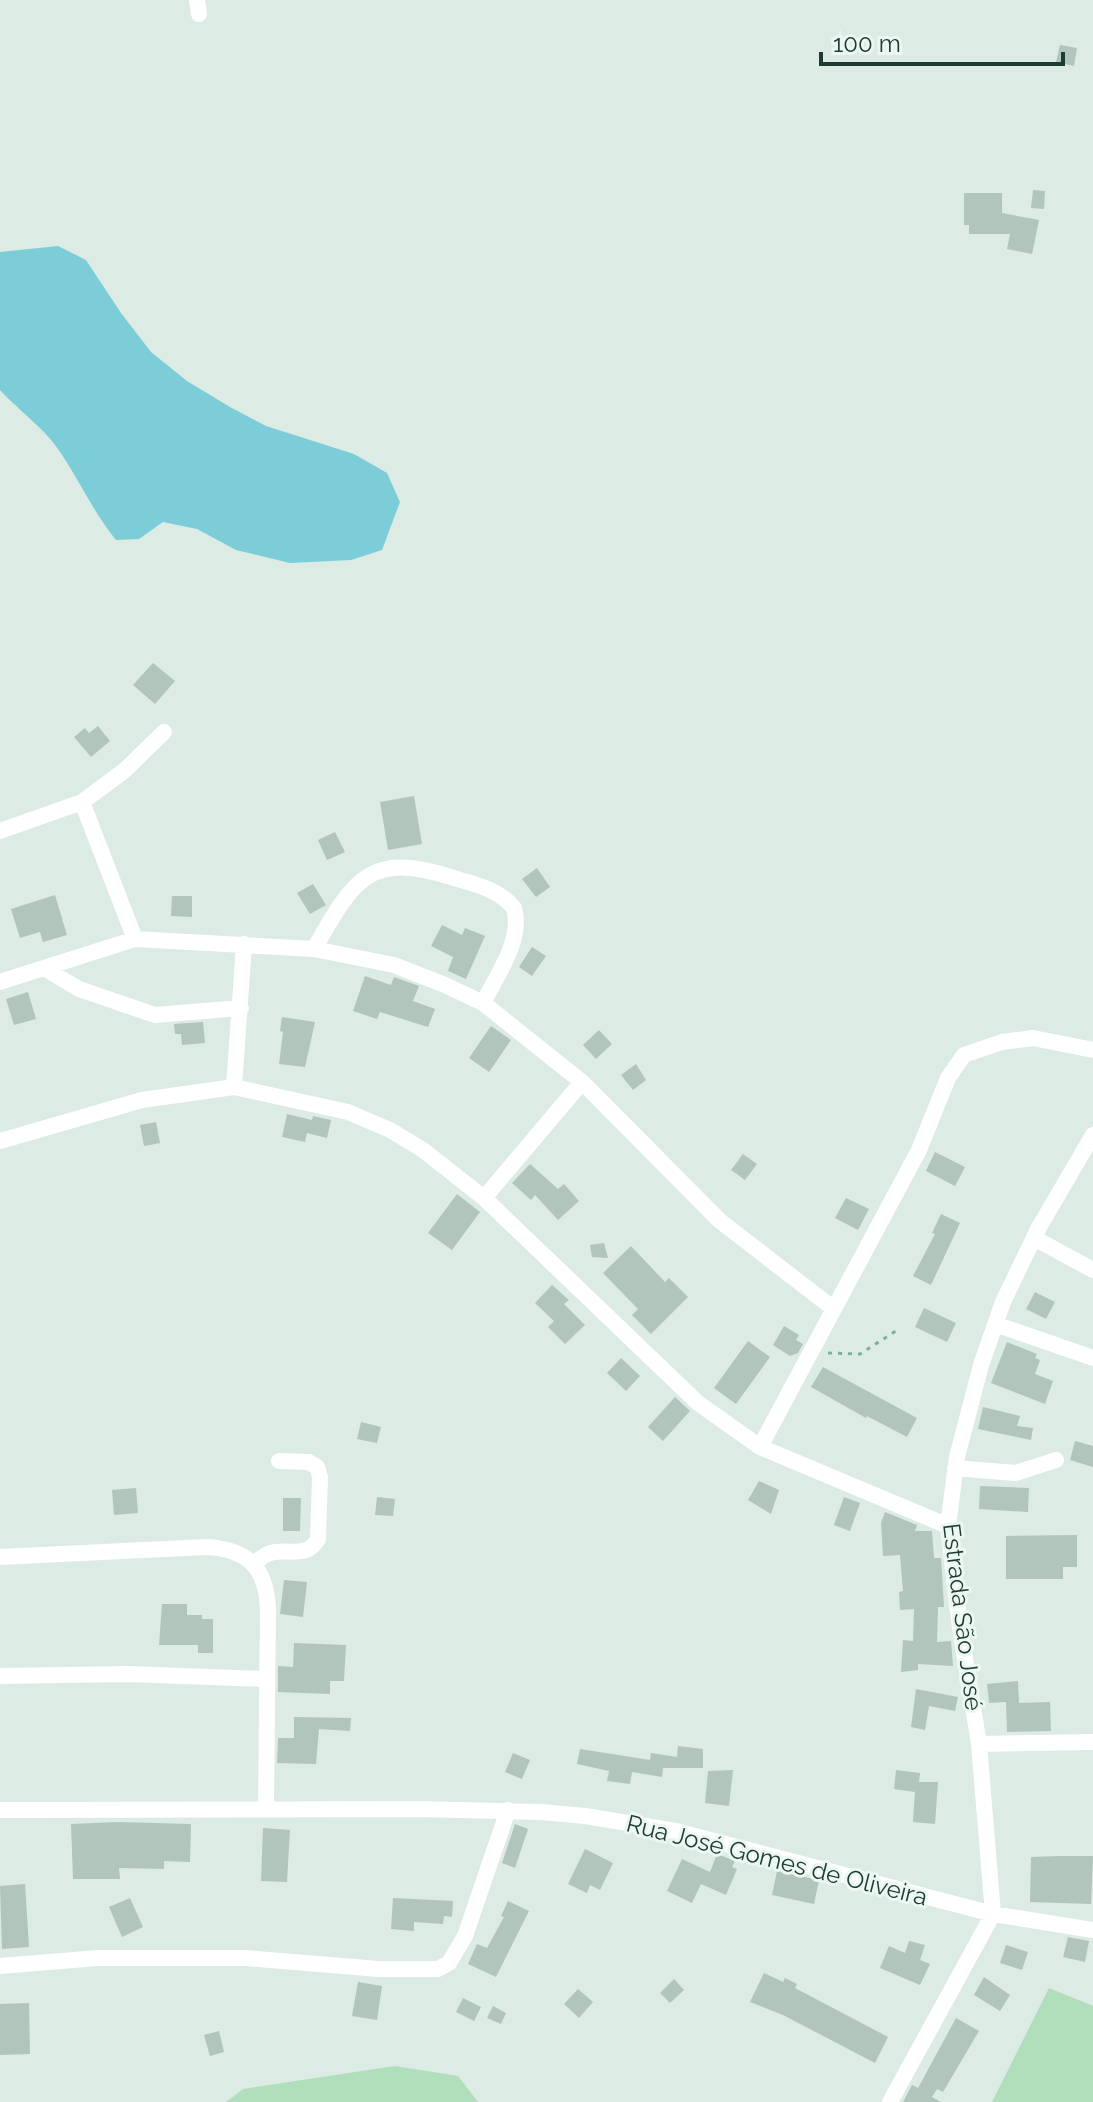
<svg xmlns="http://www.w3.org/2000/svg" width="1093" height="2102" viewBox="0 0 1093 2102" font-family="Raleway,sans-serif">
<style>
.green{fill:#b1dfbc}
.water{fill:#7ccdd8}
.building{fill:#b1c5bc}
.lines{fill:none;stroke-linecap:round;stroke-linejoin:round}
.path{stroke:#78b29e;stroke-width:3;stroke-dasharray:4 6;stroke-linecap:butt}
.minor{stroke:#fff;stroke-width:16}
.labels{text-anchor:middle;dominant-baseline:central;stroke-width:6;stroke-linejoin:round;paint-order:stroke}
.street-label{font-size:24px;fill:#1c3b32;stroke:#ecf7f1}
</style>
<rect width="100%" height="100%" fill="#dcebe3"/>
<!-- green -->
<path class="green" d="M1049,1988L1093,2006V2102H992Z
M395,2066L458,2076L478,2102H226L243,2089Z"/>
<!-- water -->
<path class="water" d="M58,246L86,260L121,313L151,352L187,381L230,407L266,426L354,454L387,473L400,502L382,550L351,560L290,563L236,550L197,529L163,522L139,539L116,540C93,512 79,479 58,449C43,427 18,410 0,390V252Z"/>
<!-- building -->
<path class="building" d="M1060,45L1077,48L1074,66L1056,62Z
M1033,190L1045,191L1044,209L1031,208Z
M964,193H1002V213L1039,220L1032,254L1007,249L1010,234H969V225H964Z
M153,663L175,681L155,704L133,685Z
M98,726L110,741L91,757L74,737L85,728L89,733Z
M414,796L422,844L388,850L380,802Z
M335,832L345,852L327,860L318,840Z
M537,868L550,887L536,897L522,879Z
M313,884L326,905L310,914L297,893Z
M55,895L67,935L43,942L40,932L20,938L11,909Z
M172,896H192V917L171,916Z
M442,925L462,935L465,928L485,936L466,979L448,971L453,957L431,946Z
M532,947L546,956L532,976L519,967Z
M365,976L391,985L394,977L419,986L413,1001L435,1009L428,1027L380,1012L377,1019L353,1011Z
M28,992L36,1019L14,1025L6,999Z
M282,1017L315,1022L305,1067L279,1064L283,1032L280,1031Z
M203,1022L205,1043L182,1045L181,1034H175L174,1024Z
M491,1026L511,1040L489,1072L469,1058Z
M599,1030L612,1044L596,1059L583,1045Z
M636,1064L646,1080L633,1090L621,1075Z
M287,1114L312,1120L313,1116L331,1120L327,1138L307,1133L305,1142L282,1137Z
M156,1122L160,1143L144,1146L140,1125Z
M935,1152L965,1167L955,1186L926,1171Z
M743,1154L757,1164L745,1180L731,1170Z
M530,1164L558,1189L564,1184L579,1201L558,1220L535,1195L531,1200L512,1183Z
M457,1194L480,1212L452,1250L428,1233Z
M846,1198L869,1209L858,1230L835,1218Z
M941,1214L960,1223L931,1285L913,1276L935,1234L932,1233Z
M604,1243L608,1258L592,1257L590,1245Z
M631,1246L665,1282L669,1278L688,1297L651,1334L632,1315L638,1309L603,1273Z
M552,1285L569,1300L564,1304L585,1325L565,1344L548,1327L554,1321L535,1303Z
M1035,1292L1055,1302L1046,1319L1026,1309Z
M924,1308L956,1323L947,1342L915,1327Z
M784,1326L799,1335L796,1340L803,1344L798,1353L790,1356L773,1345Z
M748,1341L770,1357L736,1404L714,1388Z
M1007,1342L1037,1354L1035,1358L1040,1360L1035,1374L1053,1381L1045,1404L991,1383Z
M621,1358L640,1376L626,1391L607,1373Z
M823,1367L917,1418L907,1437L867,1416L866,1418L811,1387Z
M675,1397L690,1411L663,1441L648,1427Z
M983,1407L1020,1416L1017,1426L1033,1428L1031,1440L978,1429Z
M361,1422L381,1427L377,1443L357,1439Z
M1075,1441L1093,1446V1467L1070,1460Z
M759,1481L779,1490L771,1514L748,1500Z
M980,1486L1029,1488L1028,1512L979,1509Z
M136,1488L138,1513L114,1515L112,1490Z
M377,1497L395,1499L393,1516L375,1515Z
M844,1497L860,1503L850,1531L834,1525Z
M283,1498H301L300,1531H283Z
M885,1512L917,1525L915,1531H932L934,1558H941L944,1607H938L937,1642L951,1641L953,1666L918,1664V1670L901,1672L903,1640L913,1641L914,1609L900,1610L899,1592L903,1591L900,1555L883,1556L881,1523Z
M1077,1535V1567H1063V1579H1006V1536Z
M284,1580L307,1582L303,1617L280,1614Z
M162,1604H187V1615H202V1619H213V1653H198V1645H159Z
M294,1643L346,1645L344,1681H330V1694L278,1692V1666L293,1667Z
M1018,1681L1019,1703L1050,1702L1051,1731L1007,1732L1006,1702L989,1703L987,1684Z
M916,1689L958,1697L955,1711L929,1706L925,1730L911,1727Z
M294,1717L351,1718L350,1731L319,1729L316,1764L277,1763L278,1738H294Z
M678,1746L703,1749V1768H663L662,1777L632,1772L630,1784L607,1781L609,1771L577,1764L580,1749L650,1760L651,1753L677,1757Z
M513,1753L530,1760L522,1779L505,1772Z
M733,1770L729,1806L705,1803L708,1771Z
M896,1770L920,1773L919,1782H938L935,1824L913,1822L915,1792L894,1789Z
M118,1822L191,1824L190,1862L164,1861V1869L119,1868L120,1879H73L71,1824Z
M515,1824L528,1829L515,1868L502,1863Z
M263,1828L290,1830L287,1882L261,1881Z
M585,1849L613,1863L600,1890L590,1885L587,1893L568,1884Z
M717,1854L735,1861L732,1867L737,1869L726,1895L701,1884L692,1903L667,1891L682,1859L710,1872Z
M1059,1856H1093L1091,1904L1030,1902L1031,1857Z
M777,1871L819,1880L814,1904L772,1895Z
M25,1884L29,1947L2,1949L0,1886Z
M130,1898L143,1927L122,1937L109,1907Z
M393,1898L453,1901L452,1917L444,1916L443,1924L414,1922V1931L391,1929Z
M508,1901L529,1911L496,1977L468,1964L477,1944L487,1948L504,1917L501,1916Z
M1068,1937L1089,1941L1085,1962L1063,1957Z
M909,1941L925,1945L920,1960L930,1964L920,1985L880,1968L889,1946L905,1953Z
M1006,1945L1028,1952L1022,1970L1000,1963Z
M764,1973L783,1982L785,1978L797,1984L795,1988L888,2037L875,2063L783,2015L750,2002Z
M984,1977L1010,1995L1000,2011L974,1995Z
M674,1979L684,1990L670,2003L660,1993Z
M358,1982L382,1986L377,2020L352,2016Z
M578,1989L593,2002L579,2018L564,2004Z
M463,1998L481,2007L474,2021L456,2012Z
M29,2003L30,2054L0,2055V2004Z
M493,2006L506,2013L501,2024L487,2018Z
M956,2018L979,2031L943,2092L937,2089L932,2097L941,2102H903L912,2085L918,2088Z
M219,2031L224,2052L210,2056L204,2035Z"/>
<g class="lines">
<!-- path -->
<path class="path" d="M828,1353L860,1354L899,1329"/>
<!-- minor -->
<path class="minor" d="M197,0L199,14
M82,802L135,939
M0,831L82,802L124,771L164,732
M314,949C354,879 369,850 454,878C476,885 499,889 514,908C523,940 497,975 483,1003
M44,968L79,989L155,1015L241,1008
M0,982L135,939L314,949L394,965L445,985L483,1003L582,1082L720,1221L834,1309
M234,1087L244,944
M0,1141L142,1100L234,1087L348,1112L390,1130L423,1150L484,1198L698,1403L760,1447L948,1526
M484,1198L582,1082
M1034,1238L1093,1270
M995,1324L1093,1358
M760,1447L919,1150L948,1078L964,1055L1002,1042L1033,1038L1093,1050
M955,1468L1016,1473L1056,1460
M0,1557L206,1547C247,1549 266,1567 268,1608L266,1808
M253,1564C258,1561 264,1555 270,1553C288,1548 307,1559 318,1539L320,1477L317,1467L309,1462L279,1461
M0,1676L128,1674L266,1679
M979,1744L1093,1742
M0,1810L418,1809L541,1812L585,1816L676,1831L993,1914L1093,1930
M0,1966L98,1958H245L379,1969H438L449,1963L465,1936L508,1810
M890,2102L993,1914L979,1744L960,1628L948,1526L957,1457L981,1365L1003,1302L1038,1229L1093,1135"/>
</g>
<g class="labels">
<!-- street labels -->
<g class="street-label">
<text transform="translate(963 1617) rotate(83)">Estrada São José</text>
<text transform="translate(777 1860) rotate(14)">Rua José Gomes de Oliveira</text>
</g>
</g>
<!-- scale -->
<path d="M821 52v12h242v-12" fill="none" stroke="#1c3b32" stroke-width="4"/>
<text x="833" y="52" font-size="24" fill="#1c3b32" stroke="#ecf7f1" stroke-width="6" paint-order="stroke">100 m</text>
</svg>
